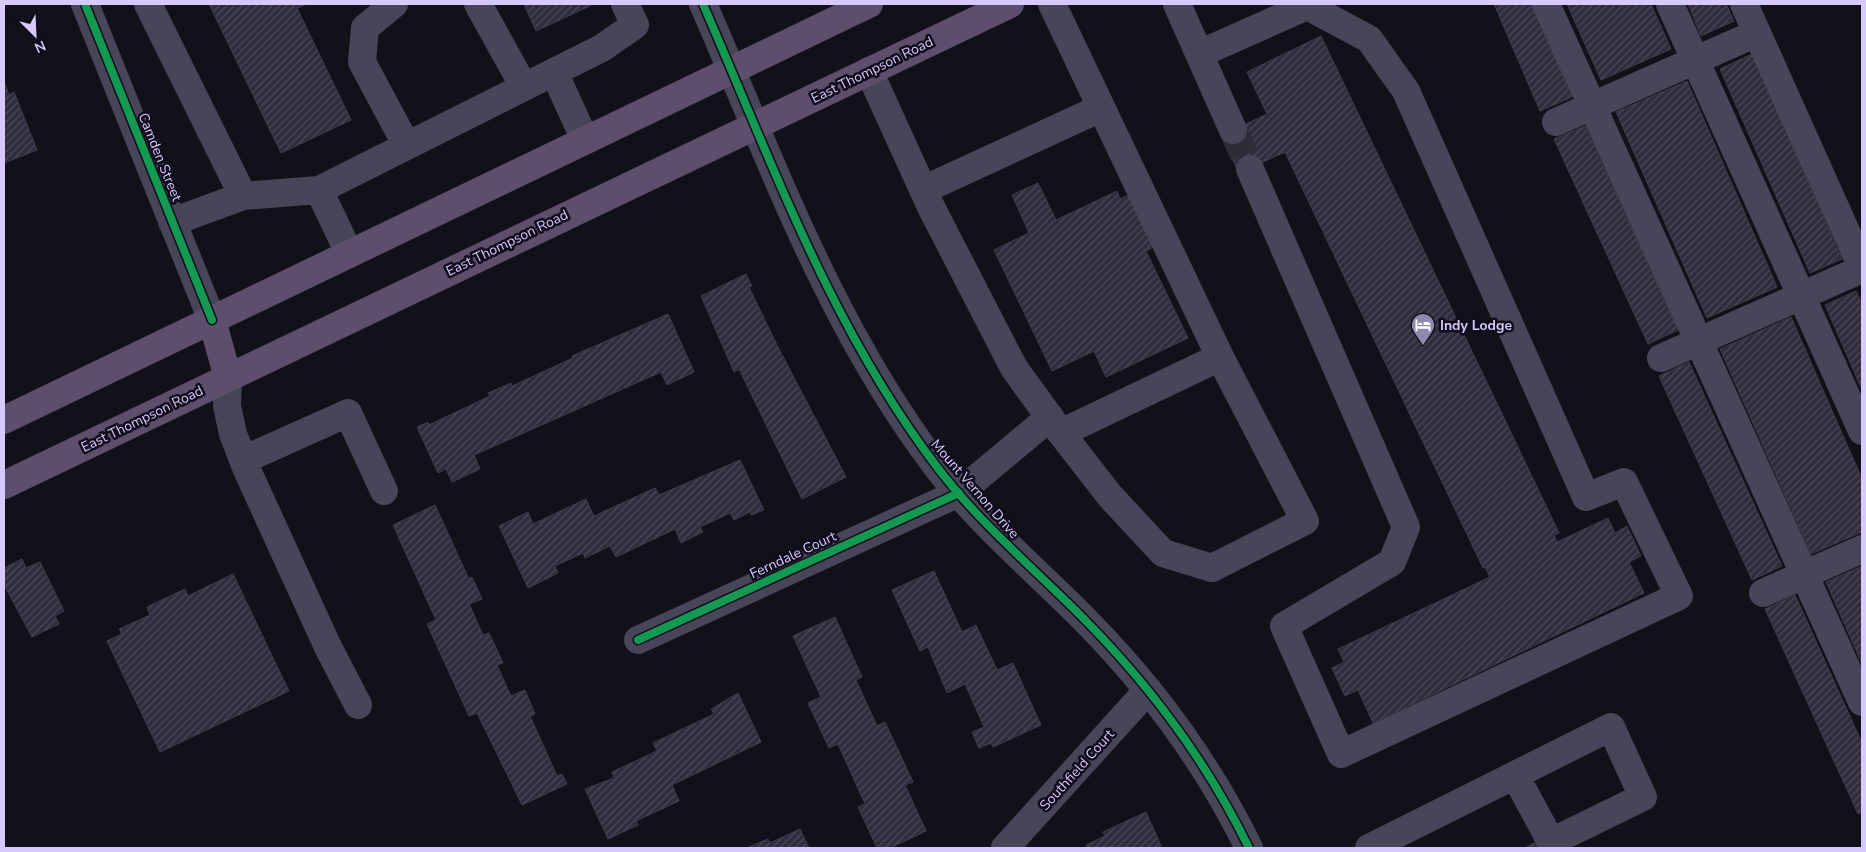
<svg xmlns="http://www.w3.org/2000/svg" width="1866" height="852" viewBox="0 0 1866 852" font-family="'Nunito Sans',sans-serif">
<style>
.building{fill:url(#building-hatch);stroke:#403a4d}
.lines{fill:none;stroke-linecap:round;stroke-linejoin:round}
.minor-tunnel{stroke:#2f2c3a;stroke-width:28;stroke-dasharray:28 14;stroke-linecap:butt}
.minor{stroke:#484559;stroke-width:28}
.major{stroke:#5d4e6b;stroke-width:28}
.cycleway-casing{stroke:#110c1c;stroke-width:11}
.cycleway{stroke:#139951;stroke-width:8}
.labels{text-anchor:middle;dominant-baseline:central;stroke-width:5;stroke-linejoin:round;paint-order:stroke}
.street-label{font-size:14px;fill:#d6cafd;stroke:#110c1c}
.poi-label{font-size:14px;font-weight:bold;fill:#d6cafd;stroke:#110c1c;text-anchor:start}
</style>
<defs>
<pattern id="building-hatch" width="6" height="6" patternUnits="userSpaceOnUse" patternTransform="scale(1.25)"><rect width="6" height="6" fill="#312c3c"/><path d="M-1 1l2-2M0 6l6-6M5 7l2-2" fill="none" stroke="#4e4959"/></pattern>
</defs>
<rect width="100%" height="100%" fill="#121018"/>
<!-- building -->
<path class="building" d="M209,4H307L297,8L351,120L281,153Z
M524,4H594L536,31Z
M1494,4H1532L1572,97L1540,111Z
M1567,4H1651L1671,49L1601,80Z
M1688,4H1726L1734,21L1701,36Z
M1321,36L1559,533L1554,535L1557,542L1608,518L1615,533L1627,526L1641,556L1629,562L1644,593L1373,723L1358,690L1345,696L1332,668L1344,662L1338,649L1490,577L1485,567L1483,568L1285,152L1239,173L1221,136L1267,114L1247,72Z
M1752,54L1842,259L1810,273L1720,69Z
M1687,81L1777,287L1707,318L1616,112Z
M4,82L9,95L14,92L37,150L4,163Z
M1585,126L1678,330L1648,344L1554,139Z
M1038,183L1056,220L1117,191L1120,199L1131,194L1155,246L1146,251L1188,338L1106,377L1094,351L1052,371L994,250L1029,233L1012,195Z
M746,274L752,286L749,287L778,347L846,477L802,499L739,369L734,372L701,296Z
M1856,291L1862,304V390L1825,305Z
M668,314L694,372L667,385L661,372L474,455L480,469L452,482L446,469L438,473L417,427L428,422L429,425L490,396L488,393L511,383L512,386L573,358L572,356Z
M1791,317L1862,479V532L1811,554L1720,349Z
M1689,362L1782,566L1752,580L1659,376Z
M740,460L764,510L751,515L750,512L734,520L730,513L700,527L703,532L681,543L675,529L616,557L610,546L585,558L583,553L555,566L558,573L528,588L499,526L528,512L533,524L586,499L594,516L655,488L659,495Z
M435,505L469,579L472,577L482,599L469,604L483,635L489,633L503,663L497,665L511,696L525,690L535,714L530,716L557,776L562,774L567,784L522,805L477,713L469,716L427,624L436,620L393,525Z
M22,559L26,568L40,562L64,611L55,616L59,624L32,637L4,585V568Z
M1862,566V664L1826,582Z
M934,571L962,632L976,625L997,670L1013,663L1041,725L993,747L991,743L979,748L972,732L984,727L965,684L947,693L928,647L920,651L892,590Z
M233,574L289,691L160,752L107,641L122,634L119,629L150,615L147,607L185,589L188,596Z
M1795,595L1862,743V812L1858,814L1765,609Z
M835,617L862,677L856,680L877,726L885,722L913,782L905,785L926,831L890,848H877L858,807L865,804L838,744L829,748L808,703L821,697L793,636Z
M738,693L761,742L672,785L679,801L636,821L638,825L608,839L585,789L614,778L612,772L657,751L653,743L714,714L711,709Z
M1146,812L1162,848H1087L1086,845L1105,836L1103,832Z
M800,829L809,848H747L768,839L770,843Z
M1539,841L1542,848H1524Z"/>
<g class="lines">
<!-- minor-tunnel -->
<path class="minor-tunnel" d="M1233,130L1250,169"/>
<!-- minor -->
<path class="minor" d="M85,4L212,320
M148,4L243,196
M394,4L365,28L362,62L407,146
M478,4L524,87
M703,4C772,162 831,328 937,467C981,525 1036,570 1086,621C1152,688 1208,764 1249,848
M1177,4L1233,130
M1546,4L1862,702
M1670,4L1862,431
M1744,4L1862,267
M1199,54L1307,6L1369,39L1406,91L1586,497L1624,482L1679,596L1341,754L1284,626L1392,562L1406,527L1250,169
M869,71L931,207L1014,368L1061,433L1220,357L1052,4
M1556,122L1757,33
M585,140L554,72L602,48L635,25L625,4
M923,190L1101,108
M172,222L243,196L319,190
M349,253L319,190L554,72
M1661,358L1862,269
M228,378L227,406L233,434L247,470L327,645L358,705
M1061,433L1110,496L1163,553L1212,568L1305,521L1220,357
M243,460L348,413L384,491
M1763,593L1862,549
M638,640L959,493L1050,417
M1005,848L1148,690
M1369,848L1611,727L1643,797L1551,842L1515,775"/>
<!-- major -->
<path class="major" d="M212,320L228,378
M4,420L869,4
M4,485L1010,4"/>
<!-- cycleway casing -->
<g class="cycleway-casing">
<path id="cycleway" d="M85,4L212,320
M703,4C772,162 831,328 937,467C981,525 1036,570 1086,621C1152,688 1208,764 1249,848
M638,640L959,493"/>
</g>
<!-- cycleway -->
<use href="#cycleway" class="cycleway"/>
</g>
<!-- icons -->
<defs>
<g id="hotel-pin" transform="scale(1.25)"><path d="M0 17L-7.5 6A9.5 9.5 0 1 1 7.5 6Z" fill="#9189ad" stroke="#110c1c"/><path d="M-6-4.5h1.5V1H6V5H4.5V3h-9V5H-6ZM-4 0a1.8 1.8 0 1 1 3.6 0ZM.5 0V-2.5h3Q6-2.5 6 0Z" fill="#fff"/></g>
</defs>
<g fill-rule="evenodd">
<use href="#hotel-pin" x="1423" y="325"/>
</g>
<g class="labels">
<!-- street labels -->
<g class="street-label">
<text transform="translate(872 70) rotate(-26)">East Thompson Road</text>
<text transform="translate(160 157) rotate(68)">Camden Street</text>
<text transform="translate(507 243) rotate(-26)">East Thompson Road</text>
<text transform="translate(142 419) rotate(-26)">East Thompson Road</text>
<text transform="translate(975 489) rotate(49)">Mount Vernon Drive</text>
<text transform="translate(793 555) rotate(-25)">Ferndale Court</text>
<text transform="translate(1077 770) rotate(-48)">Southfield Court</text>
</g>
<!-- poi labels -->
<g class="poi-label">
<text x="1440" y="325">Indy Lodge</text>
</g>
</g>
<!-- border -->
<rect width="1866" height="852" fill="none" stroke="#d6cafd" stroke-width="10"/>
<!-- north arrow -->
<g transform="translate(35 35) rotate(156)" stroke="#110c1c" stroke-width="4" paint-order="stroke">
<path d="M0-4L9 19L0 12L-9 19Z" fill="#d6cafd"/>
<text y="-8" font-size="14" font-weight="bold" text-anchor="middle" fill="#d6cafd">N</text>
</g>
</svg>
